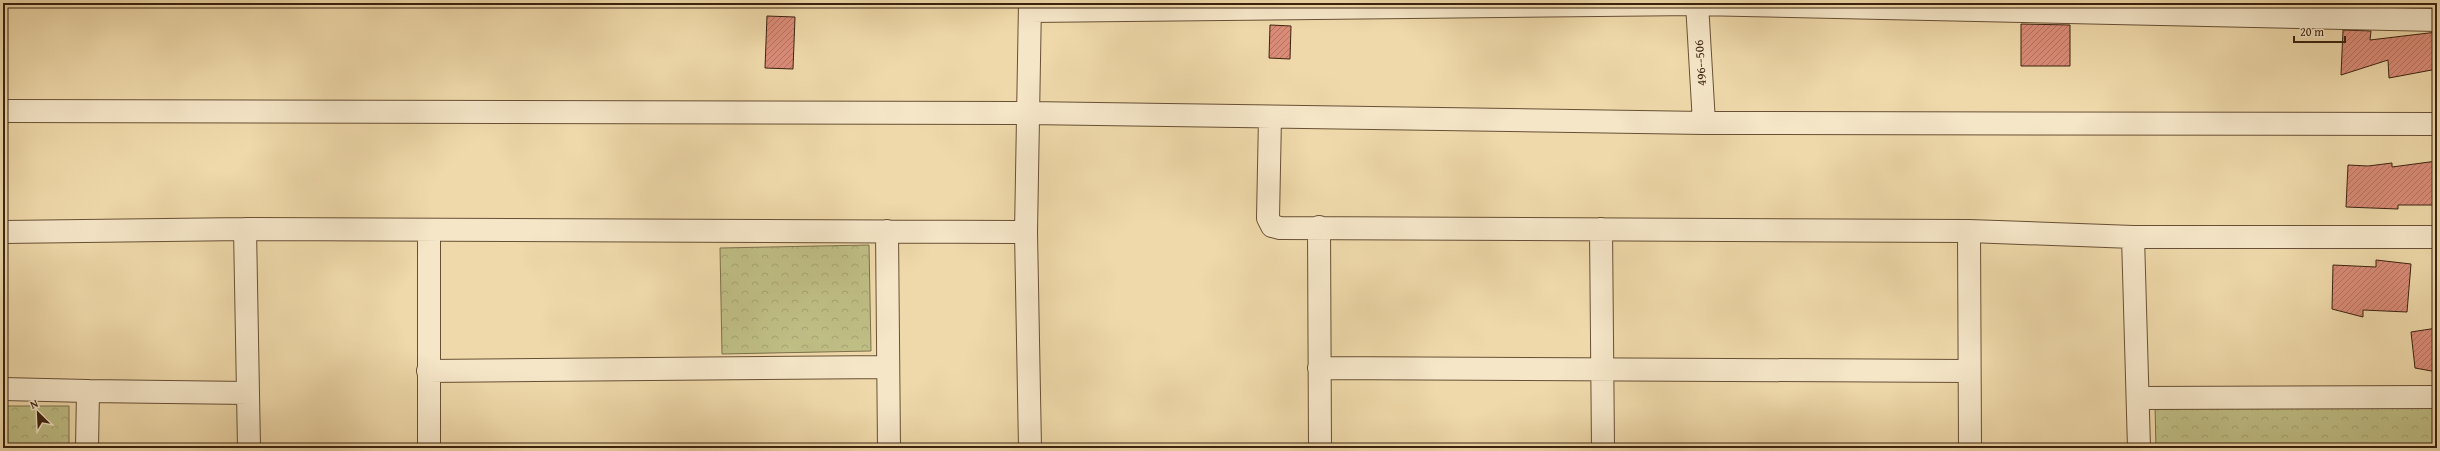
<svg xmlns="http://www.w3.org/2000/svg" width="2440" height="451" viewBox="0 0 2440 451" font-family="'Gentium Book Plus',serif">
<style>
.forest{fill:url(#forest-crowns);stroke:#7d704a}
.building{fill:url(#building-hatch);stroke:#3b220e}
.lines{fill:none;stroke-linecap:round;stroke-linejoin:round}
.minor-casing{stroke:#685035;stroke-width:24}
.minor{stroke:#f5e6c8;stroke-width:22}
.labels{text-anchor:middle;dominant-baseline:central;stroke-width:4;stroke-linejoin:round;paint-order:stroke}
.street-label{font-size:13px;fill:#3b220e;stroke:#f5e6c8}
</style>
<defs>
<pattern id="forest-crowns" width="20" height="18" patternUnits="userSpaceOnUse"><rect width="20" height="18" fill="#bfbe85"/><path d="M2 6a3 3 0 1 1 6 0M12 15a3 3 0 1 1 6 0" fill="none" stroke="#a5a372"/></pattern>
<pattern id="building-hatch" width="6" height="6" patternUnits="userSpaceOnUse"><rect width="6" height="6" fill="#db8c78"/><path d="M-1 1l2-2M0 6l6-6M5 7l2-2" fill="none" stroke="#b37261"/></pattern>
</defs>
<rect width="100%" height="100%" fill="#efd9aa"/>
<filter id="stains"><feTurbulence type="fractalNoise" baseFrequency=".005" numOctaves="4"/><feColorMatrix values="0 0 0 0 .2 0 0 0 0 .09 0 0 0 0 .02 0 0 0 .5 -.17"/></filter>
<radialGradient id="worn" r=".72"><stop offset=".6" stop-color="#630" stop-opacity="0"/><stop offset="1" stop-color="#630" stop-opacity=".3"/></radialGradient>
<!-- forest -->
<path class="forest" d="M869,245L871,351L722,354L720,248Z
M3,406H69V448H3Z
M2155,406H2437V448H2156Z"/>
<!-- building -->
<path class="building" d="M767,16L795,17L793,69L765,68Z
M2021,24L2070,25V66H2021Z
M1270,25L1291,26L1290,59L1269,58Z
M2343,30L2371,31L2370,40L2437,32V69L2389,78L2388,60L2341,75Z
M2437,161V205H2398V209L2346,207L2348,165L2368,166L2392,163V167Z
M2376,260L2411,264L2407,312L2363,310V317L2332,309L2333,265L2376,267Z
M2437,328V372L2415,368L2411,332Z"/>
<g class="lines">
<!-- minor casing -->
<g class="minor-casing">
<path id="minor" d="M1697,3L1704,123
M1030,11L1697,4L2437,20
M3,111L1028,113L1704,123L2437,124
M1270,117L1268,218L1272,226L1280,228L1969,231L2133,237H2437
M1319,227L1320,448
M245,229L249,448
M1601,229L1603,448
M887,231L889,448
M1969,231L1970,448
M3,232L245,229L1026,232
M2133,237L2139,448
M1319,368L1969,371
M428,371L888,367
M3,389L88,391
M2138,398L2437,397
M87,448L88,391L248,393
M429,448V230
M1030,448L1026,232L1030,3"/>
</g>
<!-- minor -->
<use href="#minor" class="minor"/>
</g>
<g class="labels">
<!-- street labels -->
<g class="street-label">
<text transform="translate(1700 63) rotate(-94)">496--506</text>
</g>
</g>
<!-- margin -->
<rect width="2440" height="451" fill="none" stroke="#efd9aa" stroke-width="16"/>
<rect x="4" y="4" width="2432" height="443" fill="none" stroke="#3b220e" stroke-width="2"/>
<rect x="8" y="8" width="2424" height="435" fill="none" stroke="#3b220e"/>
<!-- north arrow -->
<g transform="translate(38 413) rotate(336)" stroke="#f5e6c8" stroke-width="3" paint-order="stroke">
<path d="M0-3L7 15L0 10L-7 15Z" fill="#3b220e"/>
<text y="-6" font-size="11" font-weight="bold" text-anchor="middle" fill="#3b220e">N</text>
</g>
<!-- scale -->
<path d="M2294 36v6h51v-6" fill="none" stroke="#3b220e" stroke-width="2"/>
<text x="2300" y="36" font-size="12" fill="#3b220e" stroke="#f5e6c8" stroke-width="3" paint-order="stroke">20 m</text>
<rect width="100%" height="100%" filter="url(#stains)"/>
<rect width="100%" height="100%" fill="url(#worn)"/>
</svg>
